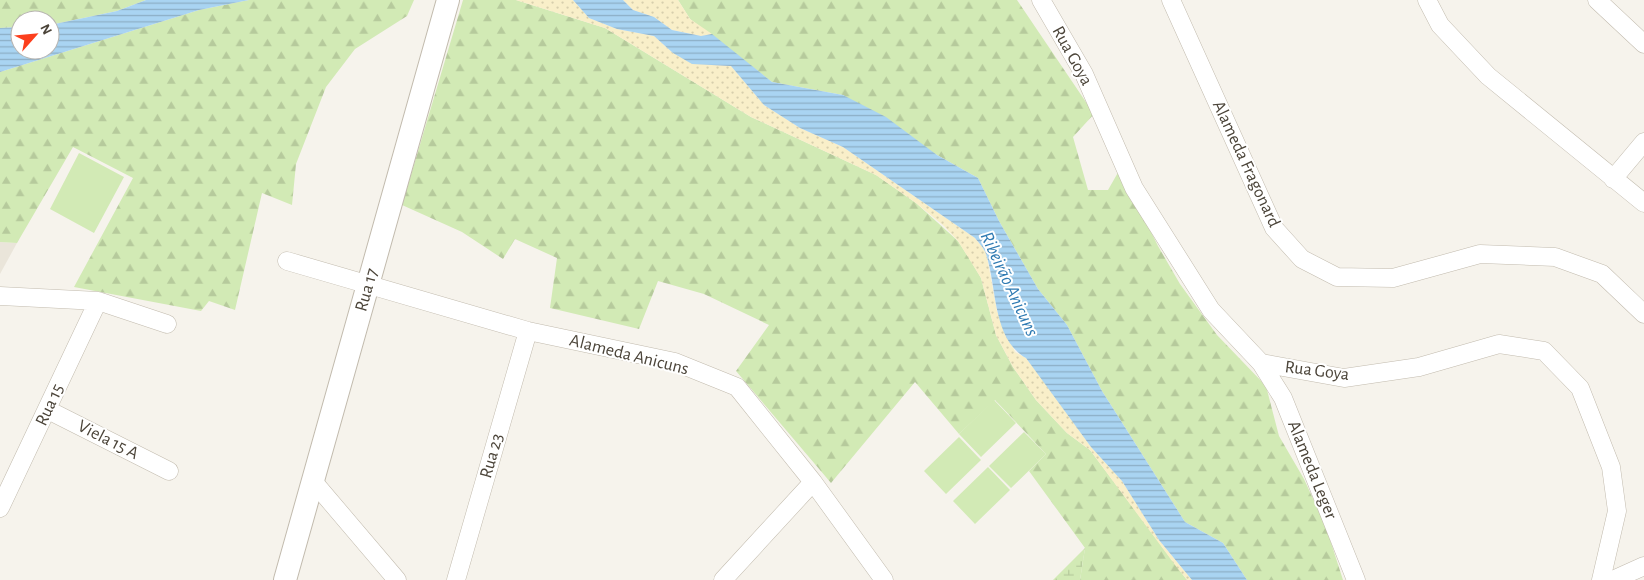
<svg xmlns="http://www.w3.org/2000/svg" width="1644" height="580" viewBox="0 0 1644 580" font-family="'Alegreya Sans',sans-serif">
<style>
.residential{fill:#eae5da}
.forest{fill:url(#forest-firs)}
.wetland{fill:url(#wetland-marsh)}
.sand{fill:url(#sand-dots)}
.garden{fill:#d2eab5}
.water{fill:url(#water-rules)}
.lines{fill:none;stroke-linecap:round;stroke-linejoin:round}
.minor-casing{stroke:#c2bbae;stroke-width:19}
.tertiary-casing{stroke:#c2bbae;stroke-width:24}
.minor{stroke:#fff;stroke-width:18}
.tertiary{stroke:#fff;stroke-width:22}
.labels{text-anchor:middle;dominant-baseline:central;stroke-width:4;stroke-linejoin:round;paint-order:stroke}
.street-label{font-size:18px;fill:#4b4439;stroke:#fff}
.water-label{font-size:19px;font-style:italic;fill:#2e7ab2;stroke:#fff}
</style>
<defs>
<pattern id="forest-firs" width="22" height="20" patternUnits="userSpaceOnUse" patternTransform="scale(1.25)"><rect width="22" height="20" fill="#d2eab5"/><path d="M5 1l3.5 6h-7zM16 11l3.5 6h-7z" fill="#b6ca9c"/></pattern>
<pattern id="wetland-marsh" width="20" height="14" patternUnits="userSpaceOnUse" patternTransform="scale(1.25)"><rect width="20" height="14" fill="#d2eab5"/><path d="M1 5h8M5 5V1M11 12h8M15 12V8" fill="none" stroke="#b6ca9c"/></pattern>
<pattern id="sand-dots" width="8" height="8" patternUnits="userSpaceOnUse" patternTransform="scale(1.25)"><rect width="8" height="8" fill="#f9efc9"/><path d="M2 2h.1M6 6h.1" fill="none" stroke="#d7cead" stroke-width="1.8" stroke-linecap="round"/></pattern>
<pattern id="water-rules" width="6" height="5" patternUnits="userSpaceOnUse" patternTransform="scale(1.25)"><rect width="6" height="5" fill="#a9d4f2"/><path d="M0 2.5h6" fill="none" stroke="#8caec5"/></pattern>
</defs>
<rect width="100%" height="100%" fill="#f6f3ec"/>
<!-- residential -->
<path class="residential" d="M0,242L17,243L0,274Z"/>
<!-- forest -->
<path class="forest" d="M0,0H146L117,11L50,25V20H20V27L0,28Z
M249,0H414L407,16L355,49L326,87L296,164L292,205L262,193L235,310L209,301L201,311L74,287L133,178L73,147L17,243L0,242V72L199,10Z
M463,0H516L605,28L751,117L876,175L916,203L958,241L972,263L981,278L996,335L1013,367L1036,400L1067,433L1090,450L1187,580H1080L1085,548L1029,471L1046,454L995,400L959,434L915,382L831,483L736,371L769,325L704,294L658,281L639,329L550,308L557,258L515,239L503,259L462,232L402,205Z
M678,0H1017L1094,114L1073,137L1088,190H1108L1120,169L1158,246L1180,284L1217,335L1266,386L1279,436L1304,479L1326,527L1343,580H1247L1223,543L1185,522L1102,391L1067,325L1038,289L999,221L978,178L937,155L843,95L772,82L690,19Z"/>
<!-- wetland -->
<path class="wetland" d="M1085,548L1080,580H1053Z"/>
<!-- sand -->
<path class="sand" d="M516,0H573L589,18L617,29L654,36L673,53L713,65L731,66L764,105L800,128L843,147L975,238L986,252L997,311L1015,352L1026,358L1043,380L1091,447L1122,481L1159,540L1192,580H1187L1175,565L1090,450L1067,433L1036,400L1013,367L996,335L981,278L958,241L944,226L916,203L876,175L751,117L605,28Z
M623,0H678L690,19L712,34L701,36L672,30L654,17L633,10Z"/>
<!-- garden -->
<path class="garden" d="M79,153L124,177L94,233L50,209Z
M994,400L1016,423L981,457L959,434Z
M1024,432L1046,454L1011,488L989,466Z
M959,437L981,460L946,494L924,471Z
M988,467L1010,490L975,524L953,501Z"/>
<!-- water -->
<path class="water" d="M146,0H249L199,10L0,72V28L20,27V50H50V25L117,11Z
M573,0H623L633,10L654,17L672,30L701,36L712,34L772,82L843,95L886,117L937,155L978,178L999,221L1038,289L1067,325L1102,391L1185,522L1223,543L1247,580H1192L1159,540L1122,481L1091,447L1026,358C992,339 997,286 986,254C984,248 979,243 975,238L843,147L800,128L764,105L731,66L692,64L673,53L654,36L617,29L589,18Z"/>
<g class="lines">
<!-- minor casing -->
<g class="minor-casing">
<path id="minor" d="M1041,0L1084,74L1134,188L1211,310L1261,363L1344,378L1419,367L1499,344L1544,351L1580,388L1611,467L1617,511L1601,580
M1171,0L1274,228L1302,259L1337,277L1393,278L1480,254L1555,257L1602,274L1644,314
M1427,0L1440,25L1488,76L1644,203
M1597,0L1644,44
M1613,179L1644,142
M287,261L528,331L675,362L737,387L813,482L884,580
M0,296L98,301L167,324
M1261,363L1283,398L1356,580
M48,410L169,471
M312,480L397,580
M0,508L98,301
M456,580L528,331
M723,580L813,482
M1613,580L1644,566"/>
</g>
<!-- tertiary casing -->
<g class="tertiary-casing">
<path id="tertiary" d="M285,580L448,0"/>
</g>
<!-- minor -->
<use href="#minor" class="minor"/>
<!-- tertiary -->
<use href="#tertiary" class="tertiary"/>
</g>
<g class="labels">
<!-- street labels -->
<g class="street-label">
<text transform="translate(1072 56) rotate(61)">Rua Goya</text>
<text transform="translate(1246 164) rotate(65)">Alameda Fragonard</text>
<text transform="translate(367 290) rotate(-74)">Rua 17</text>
<text transform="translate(629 355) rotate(14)">Alameda Anicuns</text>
<text transform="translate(1317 371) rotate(7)">Rua Goya</text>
<text transform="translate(50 405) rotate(-65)">Rua 15</text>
<text transform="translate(108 440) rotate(27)">Viela 15 A</text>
<text transform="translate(492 456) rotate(-74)">Rua 23</text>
<text transform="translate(1312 470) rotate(68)">Alameda Leger</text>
</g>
<!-- water labels -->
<g class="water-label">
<text transform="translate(1009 284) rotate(65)">Ribeirão Anicuns</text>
</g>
</g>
<!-- north arrow -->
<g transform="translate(35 35) rotate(63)"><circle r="24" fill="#ffffff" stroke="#b7b4b0"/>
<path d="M0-4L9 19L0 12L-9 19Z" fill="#fc3f1d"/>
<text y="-8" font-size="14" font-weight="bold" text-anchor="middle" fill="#4b4439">N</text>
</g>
</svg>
